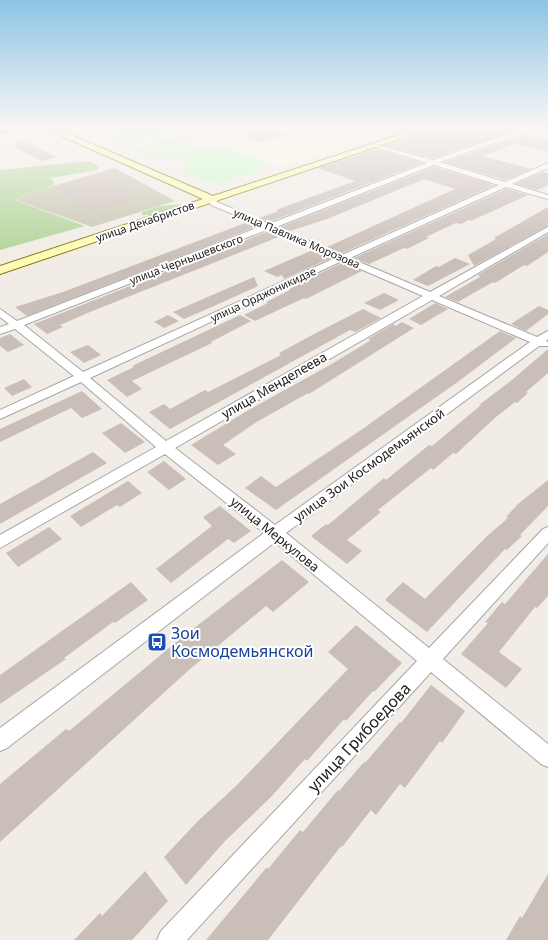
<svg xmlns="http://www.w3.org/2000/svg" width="548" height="940" viewBox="0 0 548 940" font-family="'Noto Sans',sans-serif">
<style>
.education{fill:#fffce1}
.construction{fill:#c7c4b0}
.forest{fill:#b0d497}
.park{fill:#c2fec0}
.building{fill:#cabeb8}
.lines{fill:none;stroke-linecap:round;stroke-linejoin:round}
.street-casing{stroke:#a7a7a7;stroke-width:2}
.secondary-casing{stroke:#7e7e00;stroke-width:2}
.street{fill:#fff;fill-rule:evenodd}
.secondary{fill:#fffbb6;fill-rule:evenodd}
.labels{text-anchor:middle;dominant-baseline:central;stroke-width:4;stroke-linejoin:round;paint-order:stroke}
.far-street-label{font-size:11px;fill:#202020;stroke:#fff}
.street-label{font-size:13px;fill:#202020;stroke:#fff}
.near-transit-label{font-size:16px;fill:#164399;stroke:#fff;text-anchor:start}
.near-street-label{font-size:16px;fill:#202020;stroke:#fff}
</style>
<rect width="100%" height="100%" fill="#f1ece6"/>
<!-- education -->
<path class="education" d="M171,128H380L394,132L281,167Z"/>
<!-- construction -->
<path class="construction" d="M115,168L175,201L92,227L16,200L46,188Z"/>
<!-- forest -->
<path class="forest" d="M89,161L99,167L98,170L51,178L55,184L15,200L85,226L0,250V170Z
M186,204L162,215H142V212L161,206Z"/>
<!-- park -->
<path class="park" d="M95,128H165L170,130C160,138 124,139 112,137L115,134L101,132L114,129Z
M183,138L194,145L188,148L136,152L132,150L133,148L161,145L155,142Z
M220,147L267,164L247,176H236L221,183L204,180L178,170L192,165L179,157L143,158L137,155Z"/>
<!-- building -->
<path class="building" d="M270,128L288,134L259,142L242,136Z
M437,128H516V130L433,158L386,146Z
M523,135L548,140V152L514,144L483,156L531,169L505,180L445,162Z
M19,139L57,157L42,161L14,147Z
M377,149L422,163L269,222L259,218L279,211L276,210L355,181L318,168Z
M434,167L495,185L342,253L327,247L455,189L424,179L327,219L290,231L280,227Z
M543,172L548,173V185L537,190L516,184Z
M102,177L141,197L90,212L74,202L77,201L54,188Z
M506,189L528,195L471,221L469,220L461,224L456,223L426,237L429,238L407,249L404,248L369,264L354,258Z
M548,207V226L474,266L468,255L496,239L494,238Z
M248,222L258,226L27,316L15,307L63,292Z
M269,231L281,236L90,312L60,325L63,327L47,334L34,324Z
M548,234V252L527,266L524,265L495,283L493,282L458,302L445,297L480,277L478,275Z
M313,250L331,258L284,279L282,275L277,277L264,271Z
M455,258L470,264L428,286L413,280L436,266L439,267Z
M342,263L362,271L306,299L304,298L255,321L244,315L268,303L266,302L290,290L288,288Z
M254,277L258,286L205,310L184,319L173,312Z
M384,293L399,300L380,310L364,303Z
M435,303L448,309L421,325L409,319Z
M539,306L548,310V314L526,331L511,324Z
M363,309L381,318L355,332L350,330L170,429L149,412L164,404L170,409L205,390L208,392L281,355L279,353L316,333Z
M168,315L179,321L164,328L154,322Z
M240,315L251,321L211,342L212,343L132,381L142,389L127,397L107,380L134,367L132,366Z
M402,322L414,328L309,394L308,393L255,423L223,445L236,454L218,465L191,445L252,408L330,365L371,340L368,339L393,324L396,326Z
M500,331L516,338L459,381L276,510L245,488L261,476L276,487L361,430Z
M10,334L24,345L8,352L0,346V338Z
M88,345L101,355L84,363L70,352Z
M548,349V373L526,392L528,393L517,403L515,402L496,417L456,454L453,453L433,470L431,468L378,510L381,512L347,540L362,551L347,564L311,536L326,524L328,525L384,478L386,480L429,445L432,446L481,405H479L512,380Z
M24,379L32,387L12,396L4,388Z
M82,391L102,409L82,418L71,408L0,442V429Z
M121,423L145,442L125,453L102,433Z
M93,452L107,463L0,524V504Z
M164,461L186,479L169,490L147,472Z
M548,480V506L520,535L522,536L507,550L505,549L427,632L385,600L403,582L425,599L486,537L508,518L506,517L518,504Z
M128,481L142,493L120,507L117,505L81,527L70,516Z
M220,506L251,531L234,543L228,539L171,583L156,569L212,526L203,517Z
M49,527L62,539L18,567L6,553Z
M548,554V596L537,608L535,607L499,652L522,669L506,688L461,654L488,623L485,622L502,602L505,604Z
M282,560L309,582L273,612L266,606L190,669L0,842V784L66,729L69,731L180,639Z
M131,582L148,600L115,623L113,622L64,658L66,659L0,704V675Z
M356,625L402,663L374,692L373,691L346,721L344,719L307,761L305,759L270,798L225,841L186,885L164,857L198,821L236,786L348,669L328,652Z
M431,685L465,711L442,743L440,741L405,788L400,784L376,815L371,810L342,847L341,846L268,940H206L267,867L268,869L300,830L303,832L338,790L339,791L364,762L365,763L400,722L401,723Z
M145,871L168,901L132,940H74L100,913L102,916Z
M548,874V940H506L520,916L522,918Z"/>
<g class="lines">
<!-- street casing -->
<g class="street-casing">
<path id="street" d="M533,128L529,131L548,135V139L523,133L440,162L505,182L548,163V168L512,184L548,195V199L506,187L350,258L430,292L548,227V232L439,296L537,337L548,331V339L546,341L548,342V346H539L286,533L429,648L543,529L548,527V543L443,659L548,744V767L541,764L431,672L187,940H157L161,931L417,661L275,542L7,748L0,751V728L264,533L165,454L0,548V535L156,447L81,382L0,419V410L74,376L15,329L0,334V327L9,324L0,317V309L17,321L262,226L211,205L208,199L209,197H215L217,202L269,224L427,163L373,146V144L433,160L517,131V129ZM434,165L499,185L342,255L276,227ZM269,229L335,258L83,372L24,325ZM342,261L423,296L166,441L90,378ZM432,300L530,342L275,525L175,448Z"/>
</g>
<!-- secondary casing -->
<g class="secondary-casing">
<path id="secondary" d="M0,128H15L11,131L0,132Z
M44,128H55L213,196L420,128H432L0,274V266L203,199Z"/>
</g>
<!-- street -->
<use href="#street" class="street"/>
<!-- secondary -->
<use href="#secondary" class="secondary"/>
</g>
<!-- sky -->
<linearGradient id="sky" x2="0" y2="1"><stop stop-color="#8cc4e6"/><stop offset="0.49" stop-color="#f9f6f4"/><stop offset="1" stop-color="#f9f6f4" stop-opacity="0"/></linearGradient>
<rect width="548" height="259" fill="url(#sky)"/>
<!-- icons -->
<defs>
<g id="bus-square" transform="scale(1)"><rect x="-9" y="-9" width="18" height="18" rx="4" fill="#1a4fb4" stroke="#fff"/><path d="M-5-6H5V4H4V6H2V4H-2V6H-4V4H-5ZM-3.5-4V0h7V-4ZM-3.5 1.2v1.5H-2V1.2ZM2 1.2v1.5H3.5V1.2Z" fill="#fff"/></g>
</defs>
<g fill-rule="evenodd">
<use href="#bus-square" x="157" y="642"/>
</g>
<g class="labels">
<!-- far-street labels -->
<g class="far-street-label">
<text transform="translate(145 221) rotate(-19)">улица Декабристов</text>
<text transform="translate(297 238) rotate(23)">улица Павлика Морозова</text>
<text transform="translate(186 259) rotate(-21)">улица Чернышевского</text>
<text transform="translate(263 294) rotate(-25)">улица Орджоникидзе</text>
</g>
<!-- street labels -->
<g class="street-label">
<text transform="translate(274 385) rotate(-30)">улица Менделеева</text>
<text transform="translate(369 465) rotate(-36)">улица Зои Космодемьянской</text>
<text transform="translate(275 534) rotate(39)">улица Меркулова</text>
</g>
<!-- near-transit labels -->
<g class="near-transit-label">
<text x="171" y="633">Зои<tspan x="171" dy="18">Космодемьянской</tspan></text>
</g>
<!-- near-street labels -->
<g class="near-street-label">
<text transform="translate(359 737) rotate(-47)">улица Грибоедова</text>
</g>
</g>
</svg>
